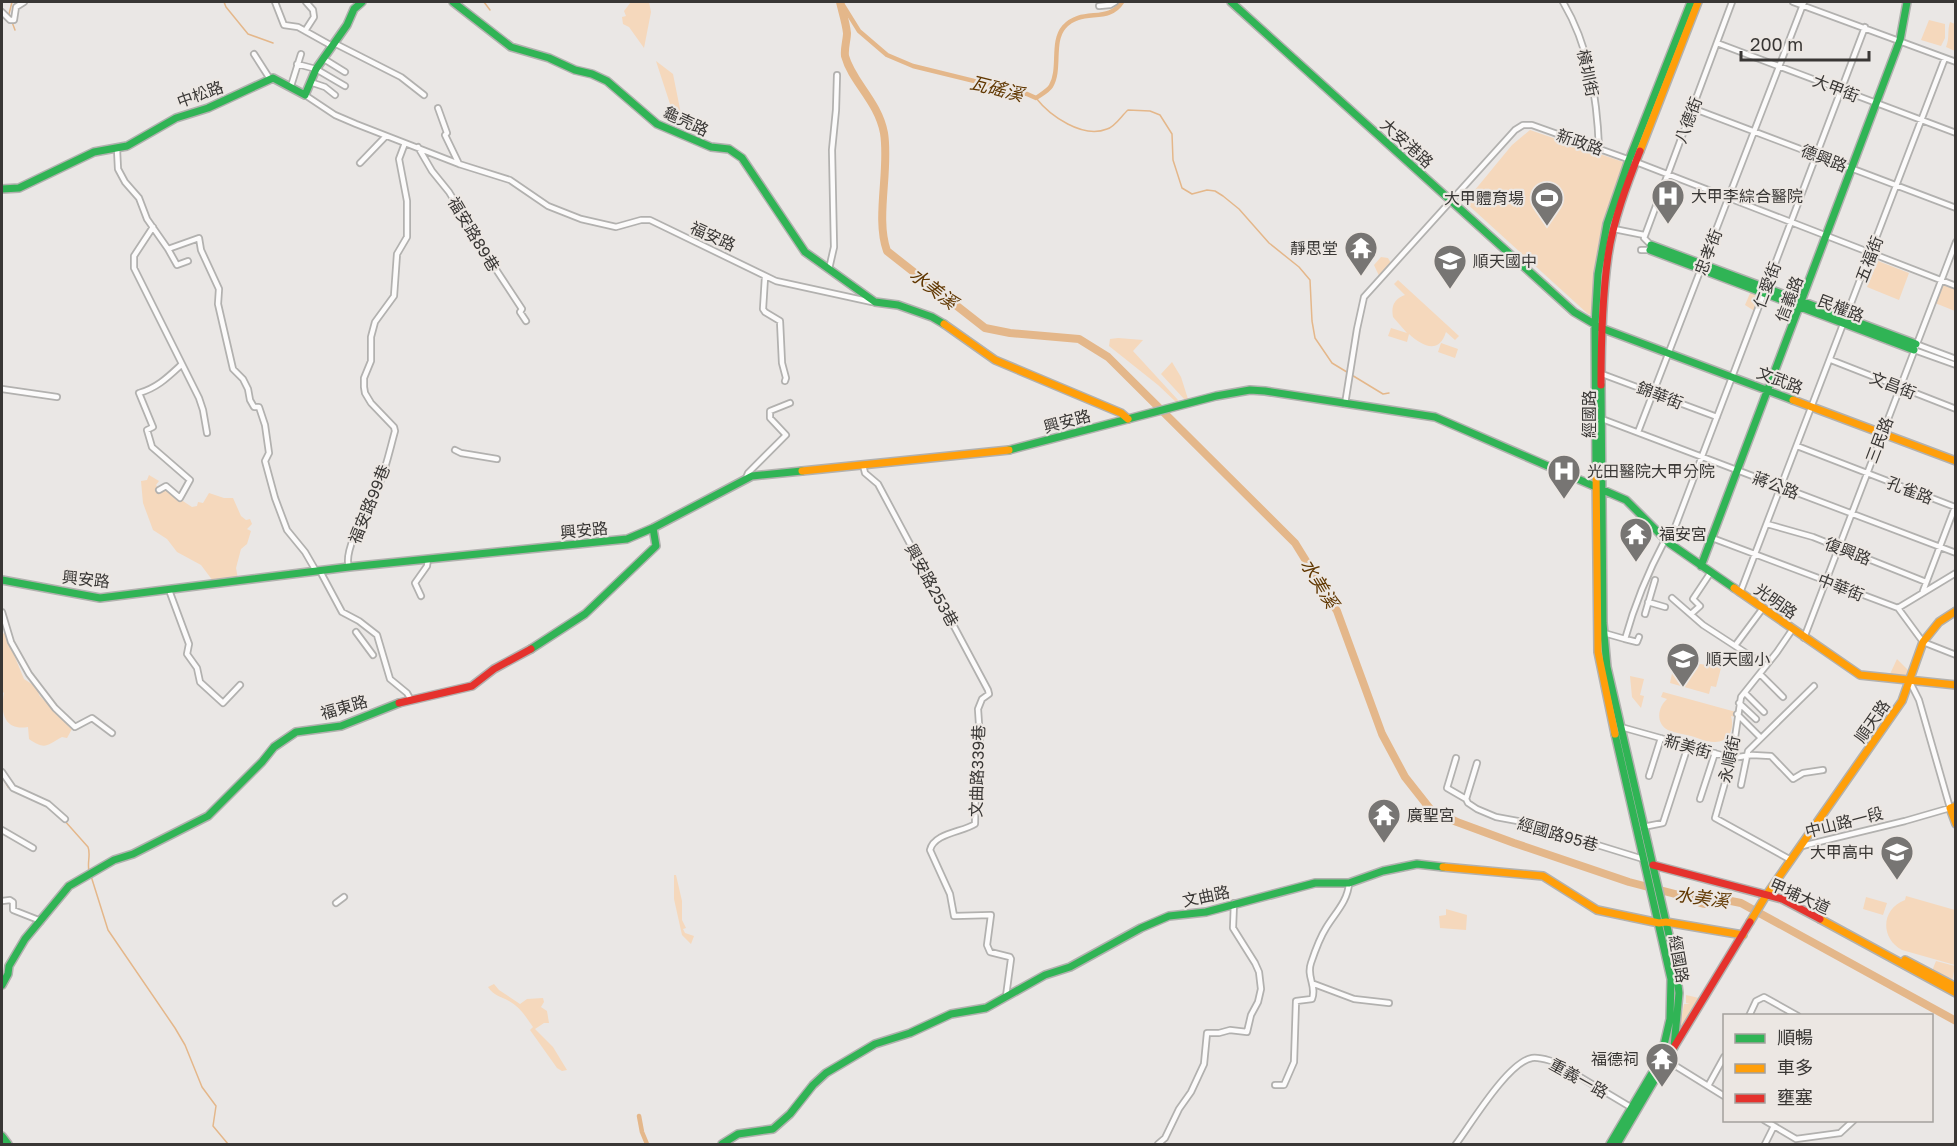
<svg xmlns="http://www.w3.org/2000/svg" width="1957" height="1146" viewBox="0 0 1957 1146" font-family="'Golos Text','Noto Sans TC',sans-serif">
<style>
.green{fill:#f5d8bc}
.water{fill:#e4b78a}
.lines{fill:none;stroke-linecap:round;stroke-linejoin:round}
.stream{stroke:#e4b78a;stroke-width:1.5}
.canal{stroke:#e4b78a;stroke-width:4.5}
.river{stroke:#e4b78a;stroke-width:8}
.street-casing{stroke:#b2b1af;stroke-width:8}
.fast-casing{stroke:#b2b1af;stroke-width:10}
.slow-casing{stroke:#b2b1af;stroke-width:10}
.jam-casing{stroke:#b2b1af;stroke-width:10}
.street{stroke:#fcfbfb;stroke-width:4.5}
.fast{stroke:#30b455;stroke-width:7}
.slow{stroke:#ff9f0a;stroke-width:7}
.jam{stroke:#e5322d;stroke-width:7}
.rail-casing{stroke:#c3c2c2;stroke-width:4}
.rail{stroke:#ece7e3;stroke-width:1.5;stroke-dasharray:4.5;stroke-linecap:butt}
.labels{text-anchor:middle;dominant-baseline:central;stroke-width:4.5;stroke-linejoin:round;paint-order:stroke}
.street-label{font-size:16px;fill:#393735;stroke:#ece7e3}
.poi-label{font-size:16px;fill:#393735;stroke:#ece7e3;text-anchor:start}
.water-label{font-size:18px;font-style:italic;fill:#603701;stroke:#ece7e3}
</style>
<rect width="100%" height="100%" fill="#eae7e5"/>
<!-- green -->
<path class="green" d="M631,2H649L651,12L644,48L629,27L623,24L622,17L626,16L624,11Z
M1929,20L1945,24V38L1941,46L1921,40Z
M1950,22L1955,24V51L1946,47C1950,37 1947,31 1950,22Z
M656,61L673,74L681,114L670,104Z
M1530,130L1626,163L1600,235L1595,266L1593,315L1588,314L1465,202L1512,145Z
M1381,257L1388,258L1392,265L1380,278L1374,265Z
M1878,261L1909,273L1899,300L1867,287Z
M1398,280L1459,336L1455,340L1446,332C1439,355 1422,346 1409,334L1407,342L1388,336L1391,328L1407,333L1393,317C1391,306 1394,299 1405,295L1394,284Z
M1943,284L1955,289V311L1935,303Z
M1751,291L1762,295L1756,312L1745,305Z
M1118,338L1143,340L1133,351L1178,400L1177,403L1158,385L1109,346L1110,339Z
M1441,343L1458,349L1455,358L1438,352Z
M1172,362L1181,377L1188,399L1185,400L1161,374Z
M149,475L159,481L156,485L161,492L166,490L192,507L197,506L198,502L203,503L209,493L224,498H233L241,516L246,520L250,519L252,524L247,529L251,531L247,544L241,549L236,568L238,579L213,581L201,565L177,552L167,539L153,530L143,503L141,481L147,480Z
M5,633L24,679L38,688L39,695L72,729L67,738L62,737C46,746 45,750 29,739L28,727C5,731 0,714 4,693L2,691V634Z
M1675,659L1721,668L1716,687L1711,686L1709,694L1670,683Z
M1897,659L1908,670L1907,676L1890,674Z
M1630,676L1644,679L1640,695L1644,696L1641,708L1632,697Z
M1663,692L1736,712L1735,717L1731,716C1735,729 1729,743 1714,742C1706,742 1698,738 1691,736C1684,734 1675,733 1668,730C1655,723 1658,707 1667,699L1661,697Z
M674,875H676L682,901V920L686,928L683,929L685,933L694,936L691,944L682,935L674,899Z
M1906,896L1955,910V965L1902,950C1880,938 1881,909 1905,900Z
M1866,897L1887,903L1883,915L1863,909Z
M1446,909L1467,915L1466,930L1440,928L1439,916L1446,915Z
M1936,961L1955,966L1952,982L1932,971Z
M494,984L499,990L520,1004L527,999L543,998L544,1002L541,1007L547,1011L549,1023H544L535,1029L553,1047L567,1070L562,1071L557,1068L530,1030L533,1027C526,1017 520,1007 509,1001C500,996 494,996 488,987Z
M1686,995L1699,998L1682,1027H1680L1684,1004H1690L1686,1003Z"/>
<!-- water -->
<path class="water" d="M1696,892L1715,893L1731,901C1718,907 1704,912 1692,903L1670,894Z"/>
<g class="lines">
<!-- stream -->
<path class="stream" d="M224,2L226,7L248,34L273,43
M484,2L490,10
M10,18L9,14L12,2
M12,22L15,30
M1036,98C1050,116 1083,139 1107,129C1115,127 1122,115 1128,110L1150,111L1160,115L1172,134L1173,160L1182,188L1192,194L1207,190L1215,191L1223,196L1239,209L1269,243L1299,267L1310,280L1312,321L1315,338L1332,363L1383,394L1389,393
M2,776L8,787L11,789
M64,820L88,847C91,854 87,863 89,871
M91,876L108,930L175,1028L185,1045L202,1087L216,1106L213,1126L228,1144"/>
<!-- canal -->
<path class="canal" d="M841,2L859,31L887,55L913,66L1027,94L1036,98C1040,95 1048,91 1051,86C1061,69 1051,42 1064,27C1082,7 1108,24 1122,2
M639,1116L642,1132L647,1144"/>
<!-- river -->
<path class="river" d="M840,2C842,11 846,23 847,33C847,40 844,48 845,56C852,82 878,101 884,133C890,170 875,218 887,251L985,328L1010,333L1079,339L1108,357L1295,543L1337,611L1382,734L1405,777L1431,810L1457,822L1514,843L1629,882L1679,895
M1721,899L1741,903L1956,1021"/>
<!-- street casing -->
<g class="street-casing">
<path id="street" d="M275,2L284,25L298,27L332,46
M1563,2C1589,46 1597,97 1599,148
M1793,2L1956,62
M1099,6L1110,5L1115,2
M2,12L10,20H14L16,7L24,2
M305,31L314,17L313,10L306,2
M334,43L401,77L424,95
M1717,43L1956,133
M254,54L270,79
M324,59L345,72
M297,64L316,69L345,86
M310,82L325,87L335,95
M291,86L301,54
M305,95L335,115L356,124L459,164L510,180L548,206L581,219L616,227L641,220H650L776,281L872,302
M438,108L447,133L445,135L459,164
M1692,108L1956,208
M418,147L432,171L449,192L463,215L472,233L522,309L520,312L526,321
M117,149L118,169L125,182L139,198L147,219L168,249L199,238L201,250L219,289L218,304L233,369L243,379L248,389L250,400L254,407H259L265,425L269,453L265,461L275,498L287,530L305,552L316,571
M360,163L386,136
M153,227L134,256V268L199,398L203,410L207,433
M1614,229L1644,235
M168,249L177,265L188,261
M1641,250H1650L1651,245L1644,238L1732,2
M829,269L834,247L832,150L836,110L837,75
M765,277L763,309L765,312L780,321L782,363L786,378L785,381
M1916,344L1956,359
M1914,350L1956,365
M1831,360L1956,409
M1602,374L1717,417
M2,389L57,397
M1345,404L1357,329L1364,297L1515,130L1523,125H1532L1636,162L1956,286
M1602,419L1956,553
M1638,432L1804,2
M1797,446L1955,507
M455,450L461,453L497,459
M863,465L865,473L878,484L988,690L989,694L982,699L978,709L980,739L976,775L975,824C963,832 934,833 930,850L950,894L954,916L991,915L987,945L990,952L1010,957L1011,959L1006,996
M746,478L748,473L786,435L770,418V411L790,403
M159,490L166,486L180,498L190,480L152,447L147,430L153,427L139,393C157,388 168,377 181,365
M1767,524L1813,537L1926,582
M1712,538L1898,608L1923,642L1956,655
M1669,543L1865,27
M349,567C342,550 371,503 379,485C386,468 390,449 395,431L394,427L371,403L365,393L364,387V378L371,361V337L375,322L394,296L397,254L407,237V201L399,159L405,143
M320,571L342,612L359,621L377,635L390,679L407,693L411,700
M169,590L189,644L187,654L197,668L200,682L223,703L240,685
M1923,591L1955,507
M1740,593L1945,58
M421,596L415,583L427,566L428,559
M1672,598L1703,625L1766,666
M1648,602L1665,607
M1898,608L1956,573
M2,612L11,642L29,674L55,708L75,727L92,718L112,733
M1645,614L1655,580
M1691,614L1700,606L1693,599L1711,572
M356,632L373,655
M1604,633L1625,639C1635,603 1648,572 1665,540
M1804,638L1956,242
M1625,639L1637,642L1639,637
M1737,643L1763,608
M1760,674L1783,697
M1745,693L1764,712
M1739,703L1756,719
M1737,714L1761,738
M1621,727L1732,758L1752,755L1771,756L1793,779L1803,773L1823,770
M1456,758L1447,788L1466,799
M1477,763L1466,799L1468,803L1477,809L1496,817L1523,822L1643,859
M2,772L13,788L48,804L65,819
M1649,776L1661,738
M1741,785L1748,751L1814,686
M1700,799L1715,753
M1643,827L1663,823L1688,746
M2,830L33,848
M1802,846L1905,821L1950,808L1919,700L1910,682
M1791,860L1715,818L1732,758L1741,697L1777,652L1792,630
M2,901L10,900L13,902V910L41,921
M336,903L344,897
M1314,984L1354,999L1389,1003
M1749,1016L1756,1001L1764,997L1798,1016
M1666,1060L1724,1096
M1275,1085H1284L1294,1062L1296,1001L1312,999C1317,986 1306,977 1311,963C1315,951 1319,939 1326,928C1335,913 1348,901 1349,883
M1708,1086L1724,1057
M1764,1120L1796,1139L1840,1133L1854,1120
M1158,1144L1165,1138L1179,1109L1191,1092L1204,1064L1207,1033H1219L1230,1030L1247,1032L1251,1015L1258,1002L1261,989L1259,972L1255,963L1233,928L1234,903
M1456,1144C1471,1124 1508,1062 1532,1058C1540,1057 1547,1060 1555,1062L1632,1108
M1765,1144L1774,1126"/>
</g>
<!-- fast casing -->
<g class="fast-casing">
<path id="fast" d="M453,2L511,47L549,58L575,70L592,74L607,81L657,124L711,147L729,149L742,158L805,252L875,302L898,305L932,317L944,324
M1231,2L1574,312L1601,328L1793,400
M2,189L19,188L94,152L127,146L176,118L208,108L273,78L305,95L316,69L347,25L354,9L362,2
M1651,245L1916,344
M1650,250L1914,350
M1601,385L1603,623L1607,667L1675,961L1679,993L1674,1047L1617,1144
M1009,450L1216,396L1250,390L1265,391L1435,417L1626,500L1669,543L1734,588
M1596,470L1595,325L1598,274L1607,224L1629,160L1691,2
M1701,566L1900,40L1907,2
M2,580L100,598L349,567L627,539L653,528L752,476L802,471
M531,649L585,614L656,546L653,528
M2,985L8,974L9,966L25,939L69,886L114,860L133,854L208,816L262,762L274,747L296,732L341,726L399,703
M2,1136L8,1144
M722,1144L738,1134L773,1129L790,1114L813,1085L826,1073L875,1044L910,1033L951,1014L986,1008L1045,975L1070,967L1141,928L1169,916L1206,912L1315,883H1349L1383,871L1417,864L1443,867
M1610,1144L1661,1058L1670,1019L1671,979L1615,734"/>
</g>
<!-- slow casing -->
<g class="slow-casing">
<path id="slow" d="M1640,151L1698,2
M944,324L995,360L1121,413L1128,419
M1793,400L1956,461
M1596,470L1598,652L1615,734
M802,471L1009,450
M1734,588L1860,675L1956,685
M1956,806L1950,808L1956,824
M1443,867L1543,876L1597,910L1659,923L1666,922L1743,935
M1820,919L1956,993
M1750,922L1767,894L1902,701L1923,642L1939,622L1956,611
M1905,960L1956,987"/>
</g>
<!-- jam casing -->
<g class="jam-casing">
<path id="jam" d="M1601,385C1601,342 1602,299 1608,256C1613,221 1627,184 1640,151
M399,703L472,686L494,669L531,649
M1653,865L1782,899L1820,919
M1674,1047L1750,922"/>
</g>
<!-- street -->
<use href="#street" class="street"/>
<!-- fast -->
<use href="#fast" class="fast"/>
<!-- slow -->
<use href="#slow" class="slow"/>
<!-- jam -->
<use href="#jam" class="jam"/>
<!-- rail casing -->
<g class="rail-casing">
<path id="rail" d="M1954,1144L1956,1143"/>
</g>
<!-- rail -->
<use href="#rail" class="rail"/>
</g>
<!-- icons -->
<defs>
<g id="hospital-pin" transform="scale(1.725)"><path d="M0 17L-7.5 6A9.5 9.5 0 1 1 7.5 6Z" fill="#777573" stroke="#ece7e3"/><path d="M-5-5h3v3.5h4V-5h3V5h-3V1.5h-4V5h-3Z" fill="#fff"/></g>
<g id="stadium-pin" transform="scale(1.725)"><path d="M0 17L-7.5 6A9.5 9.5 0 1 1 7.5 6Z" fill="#777573" stroke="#ece7e3"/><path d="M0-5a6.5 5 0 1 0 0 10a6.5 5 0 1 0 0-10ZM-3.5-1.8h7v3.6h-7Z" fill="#fff"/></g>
<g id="temple-pin" transform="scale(1.725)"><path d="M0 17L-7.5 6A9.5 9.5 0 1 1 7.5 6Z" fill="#777573" stroke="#ece7e3"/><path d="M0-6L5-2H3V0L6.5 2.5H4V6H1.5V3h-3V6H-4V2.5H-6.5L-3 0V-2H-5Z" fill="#fff"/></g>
<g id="school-pin" transform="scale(1.725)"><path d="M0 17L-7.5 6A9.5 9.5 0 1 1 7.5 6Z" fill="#777573" stroke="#ece7e3"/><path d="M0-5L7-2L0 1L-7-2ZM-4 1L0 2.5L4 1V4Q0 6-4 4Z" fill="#fff"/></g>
</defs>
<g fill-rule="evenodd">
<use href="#hospital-pin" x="1668" y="196"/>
<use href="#stadium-pin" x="1547" y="198"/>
<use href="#temple-pin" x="1361" y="248"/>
<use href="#school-pin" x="1450" y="261"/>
<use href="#hospital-pin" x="1564" y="471"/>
<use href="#temple-pin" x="1636" y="534"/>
<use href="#school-pin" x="1683" y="659"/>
<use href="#temple-pin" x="1384" y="815"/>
<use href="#school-pin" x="1897" y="852"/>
<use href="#temple-pin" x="1662" y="1059"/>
</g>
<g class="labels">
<!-- street labels -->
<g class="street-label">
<text transform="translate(1588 73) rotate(78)">橫圳街</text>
<text transform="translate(1836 88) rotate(21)">大甲街</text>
<text transform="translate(200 94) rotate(-20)">中松路</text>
<text transform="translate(1688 120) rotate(-69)">八德街</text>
<text transform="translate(686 121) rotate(25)">龜壳路</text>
<text transform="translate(1580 142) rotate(19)">新政路</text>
<text transform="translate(1407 143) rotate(42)">大安港路</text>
<text transform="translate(1824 158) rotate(21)">德興路</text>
<text transform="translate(474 234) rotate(59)">福安路89巷</text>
<text transform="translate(713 236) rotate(24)">福安路</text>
<text transform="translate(1708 252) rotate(-69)">忠孝街</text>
<text transform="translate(1869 259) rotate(-69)">五福街</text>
<text transform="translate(1767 285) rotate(-69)">仁愛街</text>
<text transform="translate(1789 299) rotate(-69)">信義路</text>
<text transform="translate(1841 308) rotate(21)">民權路</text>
<text transform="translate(1780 380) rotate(21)">文武路</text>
<text transform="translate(1893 385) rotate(21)">文昌街</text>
<text transform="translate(1660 395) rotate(21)">錦華街</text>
<text transform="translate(1589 414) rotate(-90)">經國路</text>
<text transform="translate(1067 421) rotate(-15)">興安路</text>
<text transform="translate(1879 440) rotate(-69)">三民路</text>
<text transform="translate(1776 485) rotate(21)">蔣公路</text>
<text transform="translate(1910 490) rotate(21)">孔雀路</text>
<text transform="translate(369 504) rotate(-68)">福安路99巷</text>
<text transform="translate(584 530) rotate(-6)">興安路</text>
<text transform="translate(1848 551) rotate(21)">復興路</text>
<text transform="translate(86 579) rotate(6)">興安路</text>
<text transform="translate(932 585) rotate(61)">興安路253巷</text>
<text transform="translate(1841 587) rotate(21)">中華街</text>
<text transform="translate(1776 601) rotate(35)">光明路</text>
<text transform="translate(344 707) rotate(-16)">福東路</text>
<text transform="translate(1872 721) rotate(-55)">順天路</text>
<text transform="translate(1688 746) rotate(16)">新美街</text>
<text transform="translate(1729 759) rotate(-78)">永順街</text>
<text transform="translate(977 771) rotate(-88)">文曲路339巷</text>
<text transform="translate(1844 822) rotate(-14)">中山路一段</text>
<text transform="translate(1558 834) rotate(16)">經國路95巷</text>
<text transform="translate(1206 896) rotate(-12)">文曲路</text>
<text transform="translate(1800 896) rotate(24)">甲埔大道</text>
<text transform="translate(1679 959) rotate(80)">經國路</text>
<text transform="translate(1579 1078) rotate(29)">重義一路</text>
</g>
<!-- poi labels -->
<g class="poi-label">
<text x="1691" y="196">大甲李綜合醫院</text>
<text x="1524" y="198" text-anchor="end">大甲體育場</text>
<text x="1338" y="248" text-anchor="end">靜思堂</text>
<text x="1473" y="261">順天國中</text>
<text x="1587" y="471">光田醫院大甲分院</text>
<text x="1659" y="534">福安宮</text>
<text x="1706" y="659">順天國小</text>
<text x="1407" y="815">廣聖宮</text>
<text x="1874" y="852" text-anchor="end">大甲高中</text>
<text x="1639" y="1059" text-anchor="end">福德祠</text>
</g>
<!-- water labels -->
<g class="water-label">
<text transform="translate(997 88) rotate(14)">瓦磘溪</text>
<text transform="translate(934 288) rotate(38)">水美溪</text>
<text transform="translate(1320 583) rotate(59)">水美溪</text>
<text transform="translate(1702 897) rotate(8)">水美溪</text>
</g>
</g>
<!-- border -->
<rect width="1957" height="1146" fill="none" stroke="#393735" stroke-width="6"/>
<!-- legend -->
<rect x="1723" y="1014" width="210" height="108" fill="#ece7e3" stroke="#a4a19d" stroke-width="1.5"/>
<rect x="1735" y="1034" width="30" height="9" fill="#30b455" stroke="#a4a19d" stroke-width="1.5"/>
<text x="1777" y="1044" font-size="18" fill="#393735">順暢</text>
<rect x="1735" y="1064" width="30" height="9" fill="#ff9f0a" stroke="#a4a19d" stroke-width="1.5"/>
<text x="1777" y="1074" font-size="18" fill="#393735">車多</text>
<rect x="1735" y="1094" width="30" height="9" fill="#e5322d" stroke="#a4a19d" stroke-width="1.5"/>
<text x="1777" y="1104" font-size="18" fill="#393735">壅塞</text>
<!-- scale -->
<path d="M1741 51v9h128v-9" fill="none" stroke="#393735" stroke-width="3"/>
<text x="1750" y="51" font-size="18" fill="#393735" stroke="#ece7e3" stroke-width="4.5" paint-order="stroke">200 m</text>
</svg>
